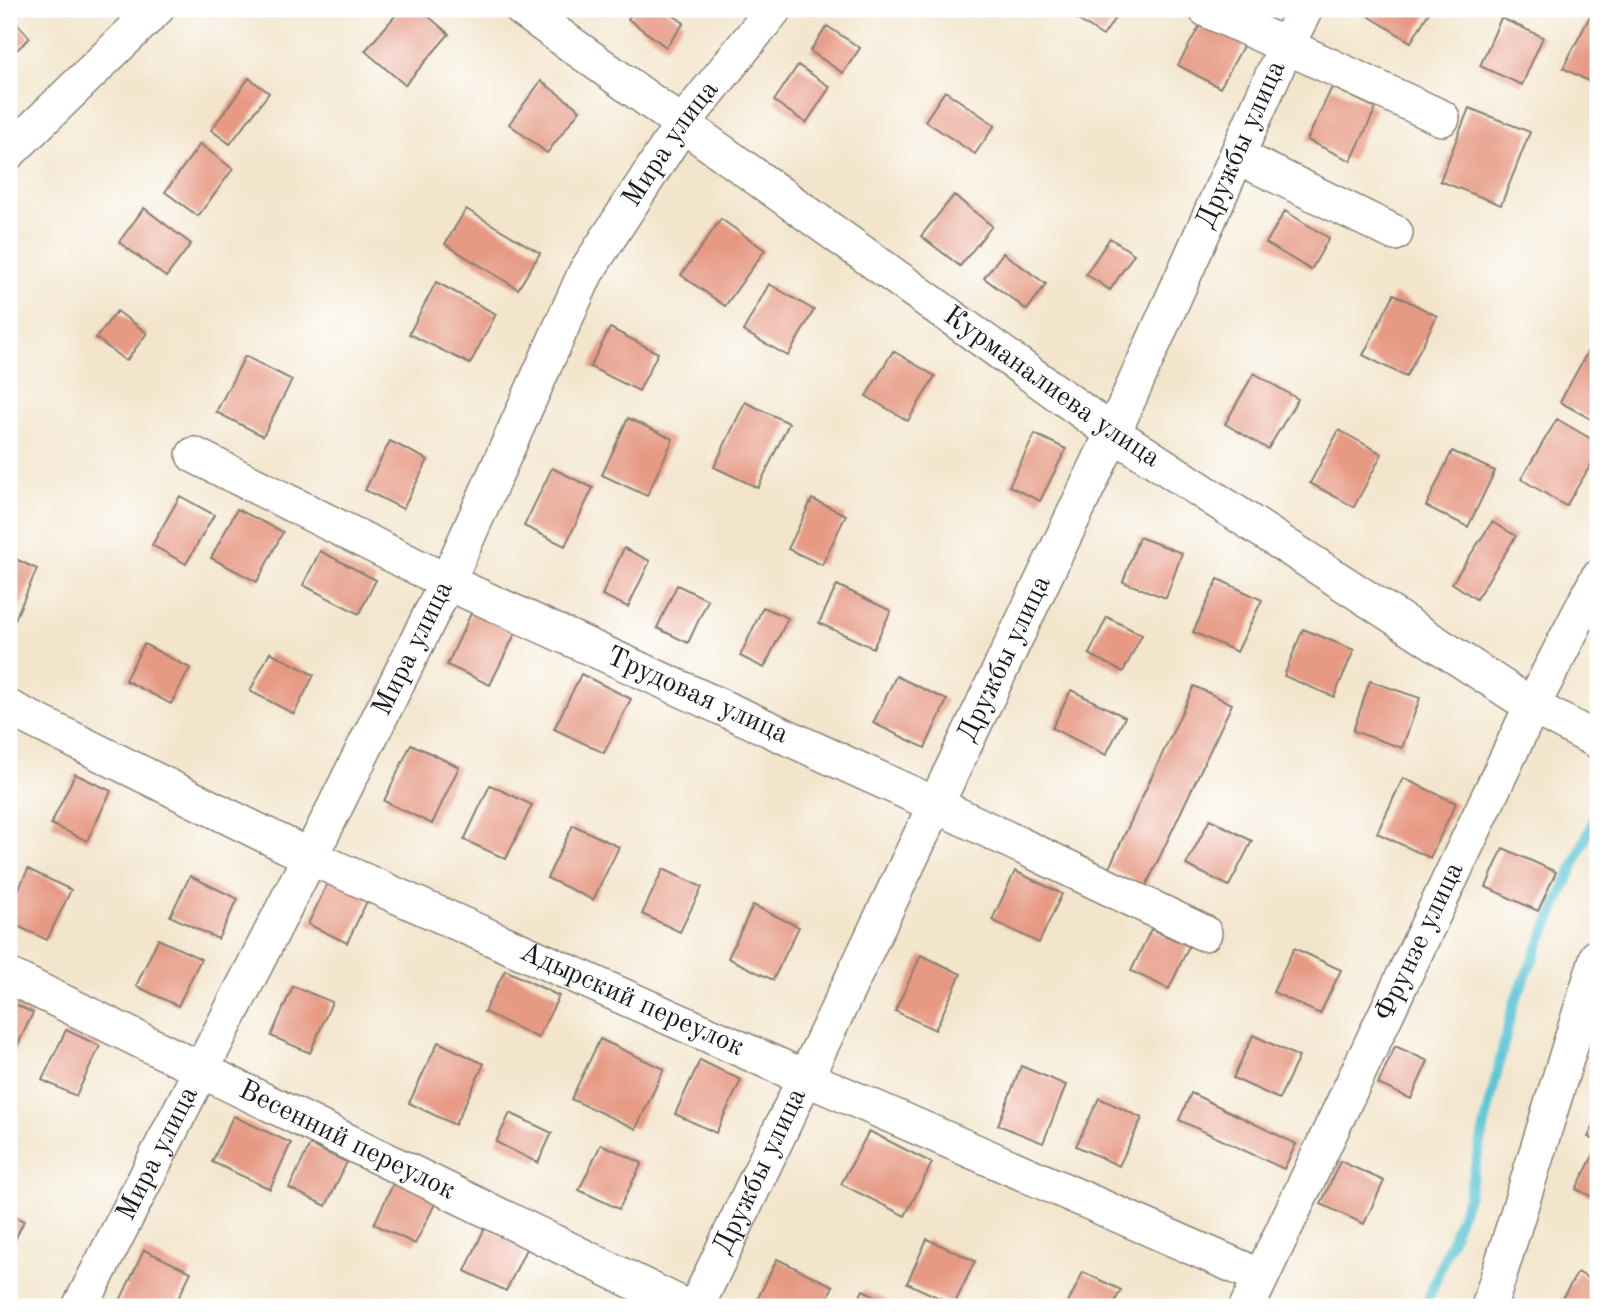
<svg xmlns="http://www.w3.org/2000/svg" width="1607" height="1316" viewBox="0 0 1607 1316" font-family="'Old Standard TT',serif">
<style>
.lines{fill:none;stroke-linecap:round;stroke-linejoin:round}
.stream{stroke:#5bc6d6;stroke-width:10}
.building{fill:#e69983}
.street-casing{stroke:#888074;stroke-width:38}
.street{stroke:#fff;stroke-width:35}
.labels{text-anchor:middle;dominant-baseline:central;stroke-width:5;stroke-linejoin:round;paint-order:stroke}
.street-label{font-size:28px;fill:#1c1c1c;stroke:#fff}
</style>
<rect width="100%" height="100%" fill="#fff"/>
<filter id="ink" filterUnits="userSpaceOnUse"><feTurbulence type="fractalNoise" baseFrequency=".0143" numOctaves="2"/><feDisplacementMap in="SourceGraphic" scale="14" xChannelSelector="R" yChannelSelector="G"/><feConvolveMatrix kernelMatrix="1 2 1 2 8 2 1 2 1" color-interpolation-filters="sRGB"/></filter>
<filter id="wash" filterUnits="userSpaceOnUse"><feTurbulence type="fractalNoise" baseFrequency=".00686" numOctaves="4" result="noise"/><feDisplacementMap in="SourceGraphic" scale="28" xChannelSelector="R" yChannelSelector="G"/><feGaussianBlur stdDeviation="1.57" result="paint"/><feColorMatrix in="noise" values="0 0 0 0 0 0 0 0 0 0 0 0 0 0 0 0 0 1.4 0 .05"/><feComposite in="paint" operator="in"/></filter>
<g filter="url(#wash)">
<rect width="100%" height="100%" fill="#f3e5cc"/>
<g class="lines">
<!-- stream -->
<path class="stream" d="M1425,1307L1468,1197L1513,1005L1598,810"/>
</g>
<g id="blocks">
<!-- building -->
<path class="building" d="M401,9H420L449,34L405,85L365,51Z
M635,9H664L684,23L666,47L628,19Z
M1065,9H1121L1103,36L1064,11Z
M1364,9H1431L1411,42L1362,12Z
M9,14L30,38L9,57Z
M1205,16L1247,39L1220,88L1178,65Z
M1590,16L1598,20V86L1563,68Z
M1501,18L1543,37L1522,85L1480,66Z
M827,26L860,48L843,73L810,51Z
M798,65L830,87L806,123L774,101Z
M249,78L269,93L230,144L211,130Z
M541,81L580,110L547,153L509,124Z
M1332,87L1376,108L1351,161L1307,140Z
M945,91L995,125L975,154L925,121Z
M1469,108L1530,132L1501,205L1440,181Z
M200,144L233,169L198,216L165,192Z
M954,195L992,226L960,266L921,236Z
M144,208L191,244L166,277L119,242Z
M466,209L540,253L518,289L445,244Z
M1285,211L1329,238L1311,270L1266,243Z
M721,219L765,250L725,306L681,275Z
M1110,238L1134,254L1110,290L1086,274Z
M1003,253L1046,284L1027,310L984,278Z
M436,282L496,314L470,364L409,334Z
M769,284L814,310L788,356L743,331Z
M1394,294L1437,316L1406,377L1363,355Z
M117,311L147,333L126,361L96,338Z
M610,328L658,353L639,391L590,367Z
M893,351L935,376L908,421L866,396Z
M1588,351L1598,357V423L1560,402Z
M245,356L292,380L263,436L216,412Z
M1254,373L1298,399L1268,449L1225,424Z
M745,402L789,423L758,488L714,467Z
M628,418L673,439L647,496L602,475Z
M1557,419L1598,443V453L1566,506L1521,479Z
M1339,430L1382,454L1354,507L1310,483Z
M1035,434L1066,449L1040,501L1009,486Z
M390,441L428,460L403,509L365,490Z
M1452,451L1495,471L1468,527L1426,506Z
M552,468L593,488L565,546L524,526Z
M180,496L214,515L186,564L152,545Z
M812,499L846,515L822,565L788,549Z
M237,509L283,532L257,582L211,558Z
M1492,522L1516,536L1476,599L1452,583Z
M1139,537L1182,553L1166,598L1123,582Z
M624,548L650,561L628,607L602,595Z
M320,551L376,580L359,614L303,585Z
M9,556L37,569L13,624L9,622Z
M1218,579L1262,600L1237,652L1193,632Z
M677,585L708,600L688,643L657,628Z
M837,585L891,611L873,648L819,623Z
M763,607L788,618L764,668L740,656Z
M473,609L517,630L490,685L447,665Z
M1107,617L1142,635L1123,672L1089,654Z
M1303,629L1354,650L1334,697L1284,676Z
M144,644L190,668L171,704L125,680Z
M270,652L314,675L294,714L250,691Z
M581,674L631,699L604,753L554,729Z
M896,676L947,700L925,748L873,723Z
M1370,681L1420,698L1402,748L1353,731Z
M1194,686L1232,704L1146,886L1109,868Z
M1071,690L1125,717L1106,755L1052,728Z
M411,744L459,767L432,824L384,801Z
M75,774L111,791L87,841L51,824Z
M1403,778L1456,803L1430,858L1377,833Z
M490,785L532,805L506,859L464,840Z
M1210,819L1252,841L1229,886L1186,865Z
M573,825L619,847L593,900L547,878Z
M1503,848L1556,872L1538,911L1486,887Z
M28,869L71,890L47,940L9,922V910Z
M663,869L702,887L680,932L642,914Z
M1015,871L1062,894L1039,943L992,920Z
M190,876L238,899L218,939L170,916Z
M331,876L370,895L347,943L308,924Z
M753,905L799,927L773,980L728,958Z
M1151,929L1189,946L1169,989L1131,971Z
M158,939L201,959L178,1006L136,986Z
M1294,948L1341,970L1320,1014L1273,992Z
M921,955L961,974L935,1030L895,1011Z
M505,970L559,996L538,1038L484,1012Z
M293,986L332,1002L310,1053L271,1036Z
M9,1001L33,1013L9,1063Z
M66,1030L100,1046L76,1096L42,1080Z
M1253,1035L1299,1057L1279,1099L1233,1078Z
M600,1039L664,1069L636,1129L571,1099Z
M438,1042L484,1064L455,1125L409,1103Z
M1395,1046L1428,1061L1411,1099L1378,1084Z
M700,1060L741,1080L716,1133L675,1114Z
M1021,1066L1066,1085L1043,1143L998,1125Z
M1191,1093L1296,1144L1284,1169L1179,1120Z
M1099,1098L1142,1118L1119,1166L1076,1146Z
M510,1113L552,1133L538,1163L496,1142Z
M233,1116L291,1143L270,1189L212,1162Z
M1598,1117V1142L1588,1137Z
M869,1131L932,1163L905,1216L841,1184Z
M601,1144L642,1163L619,1209L579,1190Z
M310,1145L347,1162L326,1206L289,1188Z
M1596,1150L1598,1151V1200L1576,1189Z
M1340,1161L1384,1181L1364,1224L1321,1204Z
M395,1180L437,1200L415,1244L374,1224Z
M9,1214L24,1221L9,1252Z
M485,1227L527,1247L506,1291L465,1271Z
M927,1239L975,1261L954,1305L907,1283Z
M144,1250L191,1272L174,1307H129L119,1303Z
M777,1259L833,1286L823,1307H772L757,1300Z
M1083,1272L1121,1290L1112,1307H1066Z
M1578,1272L1598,1284V1307H1563L1558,1305Z
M863,1290L900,1307H855Z"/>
</g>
</g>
<g filter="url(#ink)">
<use href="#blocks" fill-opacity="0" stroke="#888074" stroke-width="2"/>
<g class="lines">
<!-- street casing -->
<g class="street-casing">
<g id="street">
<path id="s1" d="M522,9L1113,433L1532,706L1598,741"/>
<path d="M1206,9L1442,118"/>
<path d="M9,152L156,9"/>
<path d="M1237,156L1395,233"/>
<path id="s2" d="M194,455L447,582L936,805L1204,933"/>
<path id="s3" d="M9,708L310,857L806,1078L1261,1277"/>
<path id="s4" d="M9,976L686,1307"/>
<path id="s5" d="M80,1307L310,857L447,582L586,272L683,123L774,9"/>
<path id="s6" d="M696,1307L1113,433L1286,46L1305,9"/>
<path id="s7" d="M1247,1307L1532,706L1598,578"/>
<path d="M1489,1307L1598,956"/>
</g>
</g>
<!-- street -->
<use href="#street" class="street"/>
</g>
</g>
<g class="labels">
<!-- street labels -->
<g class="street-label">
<text stroke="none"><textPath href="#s6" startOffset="1284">Дружбы улица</textPath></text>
<text stroke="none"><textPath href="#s5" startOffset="1306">Мира улица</textPath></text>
<text stroke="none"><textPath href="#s1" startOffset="651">Курманалиева улица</textPath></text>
<text stroke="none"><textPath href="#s5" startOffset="738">Мира улица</textPath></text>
<text stroke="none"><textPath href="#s6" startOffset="718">Дружбы улица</textPath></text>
<text stroke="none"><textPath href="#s2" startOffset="558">Трудовая улица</textPath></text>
<text stroke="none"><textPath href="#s7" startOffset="404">Фрунзе улица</textPath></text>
<text stroke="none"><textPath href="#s3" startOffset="688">Адырский переулок</textPath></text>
<text stroke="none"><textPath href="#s4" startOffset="376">Весенний переулок</textPath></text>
<text stroke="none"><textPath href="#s5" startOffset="172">Мира улица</textPath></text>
<text stroke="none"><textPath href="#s6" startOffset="150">Дружбы улица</textPath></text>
</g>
</g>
<!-- margin -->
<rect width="1607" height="1316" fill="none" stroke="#fff" stroke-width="35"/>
</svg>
